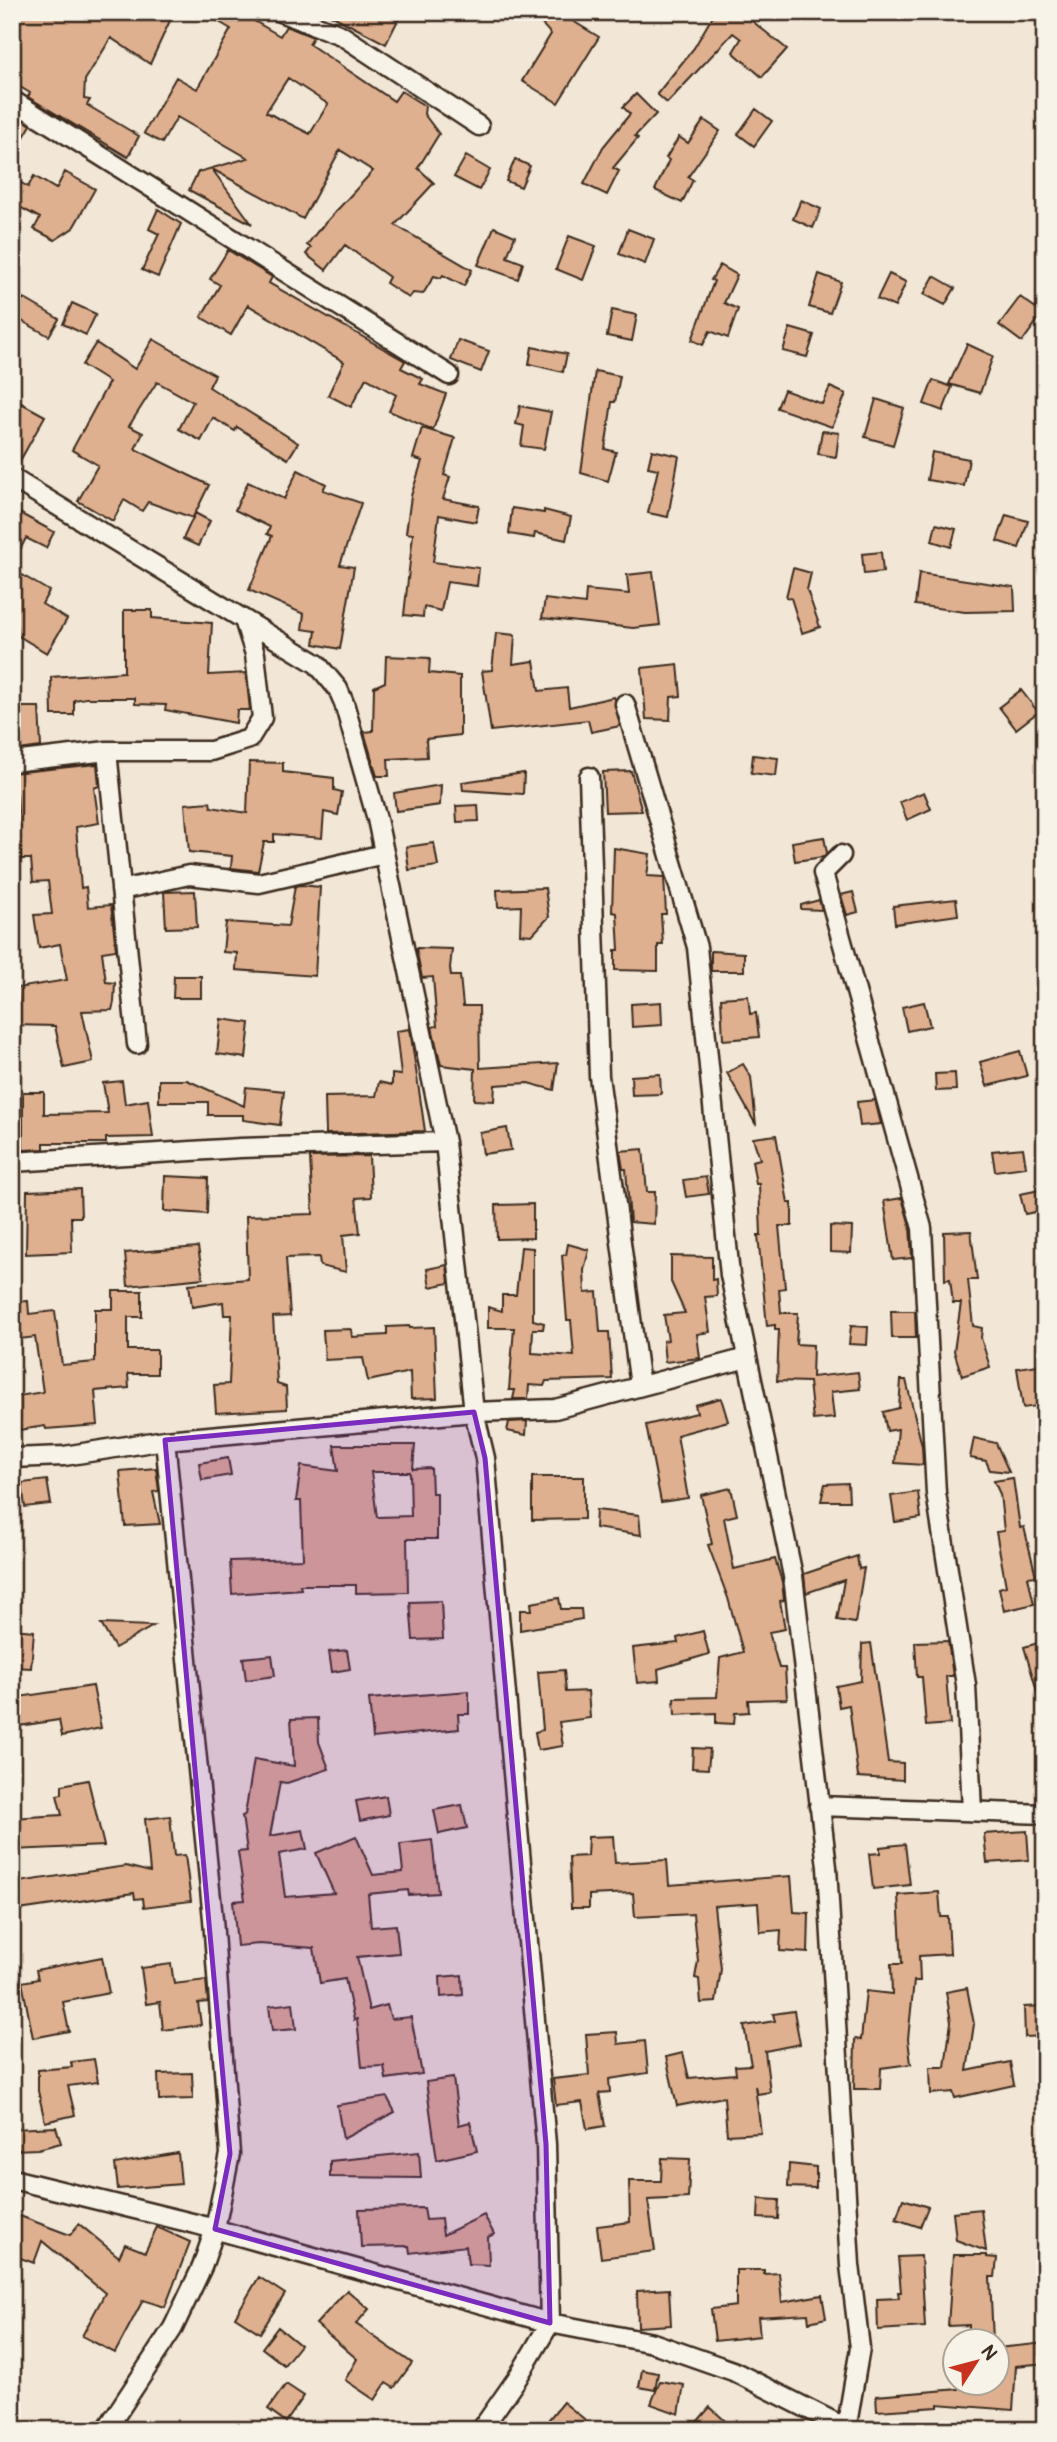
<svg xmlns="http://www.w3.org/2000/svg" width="1057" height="2442" viewBox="0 0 1057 2442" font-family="Pangolin,sans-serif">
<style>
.building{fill:#dfb090;stroke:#3b2a1e;stroke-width:2;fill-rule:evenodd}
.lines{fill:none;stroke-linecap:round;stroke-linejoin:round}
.street-casing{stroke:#3b2a1e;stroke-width:23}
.street{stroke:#f7f3e8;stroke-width:18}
.marked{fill:#7b2cbf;fill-opacity:0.2;stroke:#7b2cbf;stroke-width:5;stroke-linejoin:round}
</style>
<rect width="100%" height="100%" fill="#f2e6d6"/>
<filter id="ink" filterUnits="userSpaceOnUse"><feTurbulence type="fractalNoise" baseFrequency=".0143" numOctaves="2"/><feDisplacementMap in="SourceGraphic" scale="14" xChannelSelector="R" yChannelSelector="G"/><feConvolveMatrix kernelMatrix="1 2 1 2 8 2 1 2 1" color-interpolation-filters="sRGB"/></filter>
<g filter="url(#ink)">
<!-- building -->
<path class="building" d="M24,12H174L150,64L111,38L85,80L84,99L90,100L87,105L139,136L128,157L28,97L30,93L12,82V33Z
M202,12H239L280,36L286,26L313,37L309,44L394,101L401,91L425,106L424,114L439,134L418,168L434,183L395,225L472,270L464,286L443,275L441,278L434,276L423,294L413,293L409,298L386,283L389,277L345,245L326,270L306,254L311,248L307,245L317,232L373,171L340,150L303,219L212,169L252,224L189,190L198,172L248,158L177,117L162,143L144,133L176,77L197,89L231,29ZM288,78L328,104L310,134L266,112Z
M325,12H402L386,44Z
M531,12H558L599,37L558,103L522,81L551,34Z
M715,12H741L787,49L762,77L733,52L741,39L733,33L667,103L657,94L694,48Z
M636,94L656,114L635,136L638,138L613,168L619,171L607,195L584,184L603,147L630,114L623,107Z
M756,109L772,121L754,146L738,134Z
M17,116L31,125L12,157V124Z
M704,120L720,131L688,177L693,180L682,203L655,190L669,160L666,158L679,137L688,143Z
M466,156L490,170L479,190L454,177Z
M515,159L530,166L521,187L506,181Z
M65,172L95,189L73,228L55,240L34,229L40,218L12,203V177L28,187L34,176L56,189Z
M801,200L821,209L813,228L793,219Z
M158,209L181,224L158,277L142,270L159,234L149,229Z
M494,227L515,236L507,257L523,263L518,279L478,265Z
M628,229L654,239L645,264L619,254Z
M569,236L596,246L583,280L556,269Z
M228,250L272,277L269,283L405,361L401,368L423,379L420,384L446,394L433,430L389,411L396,395L366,378L351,407L328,395L344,362L248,305L231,335L201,317L220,285L210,279Z
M720,265L737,275L724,303L738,309L728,338L710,331L703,345L692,340L714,281L711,280Z
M819,274L841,282L830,313L809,307Z
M889,274L906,282L895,307L877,299Z
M934,276L955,288L945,305L924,294Z
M1020,297L1043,313L1022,342L999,325Z
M23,298L59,319L49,336L13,316Z
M72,303L96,314L86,335L63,324Z
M612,310L637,315L632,341L607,336Z
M790,328L814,335L807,357L783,351Z
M153,339L215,375L209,387L298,443L288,459L237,427L235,431L213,418L201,441L179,429L193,402L157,382L129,426L143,433L135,449L209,485L193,518L148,502L142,511L124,500L113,521L78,501L98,465L72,450L109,382L82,365L96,343L135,369Z
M458,340L489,351L481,372L451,360Z
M967,344L993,356L980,393L949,384Z
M532,347L567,354L563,372L529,364Z
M595,371L620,376L615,402H612L605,449L616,452L608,481L581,473Z
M933,380L952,387L943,411L924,404Z
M830,387L846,394L832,427L777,408L784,390L822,404Z
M12,398L45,416L16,468L12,467Z
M876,399L904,408L893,445L865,437Z
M520,406L551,412L544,449L521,446L524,426L516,424Z
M422,428L455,438L444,475L450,477L443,499L479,506L476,522L439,515L433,562L479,568L477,586L447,582L441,611L424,607L423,617L404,615L413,534L406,533L411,496L422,461L413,458Z
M822,431L839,433L836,457L818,454Z
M652,450L679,456L668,517L648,513L658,469L648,467Z
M932,452L969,459L964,486L927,480Z
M298,470L326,484L323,490L361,503L340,565L354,567L340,649L314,644L316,631L302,629L304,614L249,590L272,536L267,534L270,527L235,510L248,482L284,499Z
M512,508L544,513V510L571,517L566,540L535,533L534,538L509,534Z
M12,509L54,532L46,548L26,538L12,566Z
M195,513L210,521L198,546L183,539Z
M1006,515L1028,521L1019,548L997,541Z
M936,524L956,529L951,547L932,541Z
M881,552L883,572L864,574L862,554Z
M793,568L811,573L807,590L820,627L802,633L791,598L786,597Z
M12,569L49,591L42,604L67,619L47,653L12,632Z
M653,572L660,625L633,628L542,618L545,599L585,604L586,590L629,594L627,575Z
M919,573L1014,587L1015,611L965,612L915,605Z
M124,610H152V618L212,623L209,675L246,673L250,710H237L236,723L165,710L166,705L135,704V698H86L74,700V715H52L51,677L124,672Z
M496,633L515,635L513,664L534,661L539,691L567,688L569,707L614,697L620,726L591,732L588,720L491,731L482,671L492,670Z
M386,656L430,658L429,673L460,676V735L426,739L427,757L388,759L389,776H377L364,732L373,731L374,687L385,682Z
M678,664L681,696L671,697L670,720L646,719L642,668Z
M1021,690L1038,712L1016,729L999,707Z
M12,707H39L41,747L12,751Z
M753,755L778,758L776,776L751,773Z
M249,762L283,763V772L334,778V790L342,792L338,815L324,812L322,838L274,834V842H264L258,871L231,868L232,856L189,852L185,804L210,802L211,807L247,813Z
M97,764L99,786L94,788L99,823L76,827L81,888L86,887L88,907L111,905L116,950L102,952L106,982L115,983L114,1002L112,1010L82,1011L93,1062L64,1068L55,1026L12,1025V1006H19L17,988L67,980L60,944L39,948L34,915L52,914L48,881L33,882L31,859H21L17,795L12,796V773Z
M631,771L642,811L605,812L603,772Z
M524,773L523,794L463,790L462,782Z
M441,785L440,805L396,811L394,793Z
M924,792L931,809L907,820L900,802Z
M478,805L479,821L457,822L456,806Z
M824,837L827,853L823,857L795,861L792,842Z
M434,843L438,866L409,870L406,847Z
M614,848L650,854L647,876L664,877L666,914H661L663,945H658V971L615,970V950H619L617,913L612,912Z
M300,885L320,887L315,976L236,970L237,953L223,952L226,922L288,926L295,886Z
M545,888L549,917L532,935L520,934L521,906L498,907L497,890Z
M195,891L197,927L166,928L164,892Z
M853,892L858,912L847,915L841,895Z
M956,899L958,915L895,924L893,906Z
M819,900L822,910L801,909V905Z
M416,948L452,949L450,968L451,976H460L463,1006H479L480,1068L558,1063L554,1090L528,1083L495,1085L494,1101L474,1100L475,1069L441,1065L432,1027L437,1026L433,977L422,978Z
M711,951L744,953V971H711Z
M174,976H201V998H173Z
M748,996L750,1014L756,1013L759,1037L723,1040L721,998Z
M661,1002L662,1025L632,1027L631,1004Z
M924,1002L930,1026L907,1031L902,1007Z
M221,1019L250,1023L246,1058L217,1054Z
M410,1029L425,1131L326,1134L325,1097L376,1096L379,1082L392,1085V1074L401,1075L396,1031Z
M1020,1051L1027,1076L987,1086L980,1062Z
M743,1064L751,1077L756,1125L727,1073Z
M955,1073L956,1090L936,1091L935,1074Z
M660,1074L661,1094L632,1095L631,1076Z
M159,1080H187L244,1106L246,1087L284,1091L280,1125L243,1120V1115H208V1102H159Z
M122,1081L125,1104L148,1100L153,1137L106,1138V1143H44V1149L23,1150V1092H44V1114L108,1113L103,1083Z
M875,1100L881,1124L860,1126L857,1102Z
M507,1128L511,1150L483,1154L480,1133Z
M776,1135L788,1203H792V1226H779L785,1288L779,1289L781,1313H798L796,1344L813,1345L812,1377L858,1372L860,1389L831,1392L834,1418L813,1420L809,1382L777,1381L779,1329H775V1325L767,1326L758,1235H761L759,1184H756L752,1161L760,1159L753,1138Z
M1023,1148L1026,1167L995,1171L992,1151Z
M643,1149L647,1192H655L654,1224L630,1222L626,1169H623L620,1151Z
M369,1156L371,1197L356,1198L360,1233L343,1235L346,1272L320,1266L319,1257L286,1258L290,1316L273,1317L277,1384L286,1387L287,1409L216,1413L214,1385L229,1384L232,1315H224L223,1302L192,1307L189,1284L248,1279L246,1216L313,1214L310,1157Z
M165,1176L208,1178L207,1214L164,1211Z
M706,1177L709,1194L686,1197L683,1180Z
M80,1189L81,1217H71L72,1252L26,1254L27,1191Z
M1040,1190L1045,1210L1025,1214L1020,1194Z
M902,1198L910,1226L912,1258L893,1260L884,1201Z
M533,1204V1238L497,1239L496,1205Z
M830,1226L852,1227L851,1253L830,1252Z
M971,1231L977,1280H968L973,1326L982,1328L981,1338L990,1367L962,1376L954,1351L961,1303H953L950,1279L945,1280L944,1232Z
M568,1244L589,1250L584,1270L585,1293L597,1292L600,1332H609L612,1379L546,1381L544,1386L529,1385L528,1399H513L515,1390H509L514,1328H488V1307L502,1311V1295H516L521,1247L533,1248V1320L544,1323L543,1329H533L532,1353L574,1356L571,1320H567L562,1255H566Z
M198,1247L203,1278L128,1286L125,1253Z
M671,1256L712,1257V1280L716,1279L717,1296L705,1297L710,1332L697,1334L700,1358L665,1362L663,1341L668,1340L664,1315L685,1313L671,1282Z
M447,1265L449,1283L430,1287L427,1269Z
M113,1291H142V1317H128V1350H157V1374H128L129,1388L95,1391L98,1425L46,1429L45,1426L12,1431V1397L43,1392L35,1337L12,1340V1302L28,1301L29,1314L55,1311L62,1365L95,1362V1309H113Z
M891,1311H915L916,1338H892Z
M409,1326L410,1328L434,1327L437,1398L411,1399L410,1372L368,1381L363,1358L325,1360L323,1330L351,1329L352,1337L387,1335V1327Z
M851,1326L868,1327L867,1345L849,1344Z
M1045,1364V1405L1023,1408L1017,1368Z
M901,1380H906L922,1446L923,1465L895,1463L898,1429L887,1431L883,1412L899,1408Z
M721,1398L728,1421L677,1435L688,1498L661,1502L646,1425L697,1413L695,1405Z
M527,1421L526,1435L507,1431L509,1422Z
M974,1438L996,1443L1009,1472L990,1470L986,1461L970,1458Z
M334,1445H415L413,1469L431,1468L432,1493H437V1539H407L408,1592L356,1593V1585H300L301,1589L232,1594L230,1561L303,1559L301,1501H296L301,1466L338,1471ZM371,1472H410L411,1516L377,1517Z
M228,1458L231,1475L202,1480L199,1463Z
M156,1468L159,1491L153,1492L160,1524L125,1526L120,1471Z
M532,1477H584V1519L532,1520Z
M1013,1478L1020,1528L1024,1527L1036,1576L1028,1577L1034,1604L1004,1611L999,1588L1006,1586L996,1532L1004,1531L1000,1494L994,1481Z
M47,1480L51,1504L25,1507L22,1483Z
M848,1483L849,1501H821L825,1484Z
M731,1488L737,1515L724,1518L734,1569L775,1559L782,1582L784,1600L780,1601L785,1629L769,1632L779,1668H785L787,1699L748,1700L749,1712L735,1713L734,1724L716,1723V1713L675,1715L674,1698L717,1697L720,1658L743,1652L728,1598L708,1545L712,1544L701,1495Z
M918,1492L921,1518L895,1522L891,1496Z
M596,1510L639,1515L641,1535L595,1528Z
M857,1556L859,1569L864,1568L855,1623L837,1620L844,1580L806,1593L804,1574Z
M559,1598L561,1609H581L582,1619L520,1630V1610H532L531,1603Z
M441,1601L443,1639L413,1640L410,1602Z
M101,1624L153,1626L115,1648Z
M12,1629L34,1631L31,1668L12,1667Z
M703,1631L709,1654L658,1669L659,1681L637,1683L633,1648L678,1643L677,1638Z
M948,1641L953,1676H946L950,1724L926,1726L922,1677H917L915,1642Z
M1045,1641V1701H1040L1024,1647Z
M871,1643L888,1762L903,1763V1780L858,1777L849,1705L839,1707L836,1686L861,1681L862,1644Z
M347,1650L350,1669L332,1672L329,1652Z
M272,1655L275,1676L246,1680L243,1658Z
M564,1670L566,1692L588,1691L590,1718L559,1722L563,1746L538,1750L535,1732L543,1730L538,1672Z
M93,1686L101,1728L62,1736L59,1720L12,1727V1698Z
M469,1691V1714H458L459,1729L373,1738L369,1699Z
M318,1718L319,1742L329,1769L287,1783L280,1782L270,1836L303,1830L307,1849L279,1854L285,1897L334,1893L316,1853L356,1836L373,1875L403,1872L400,1844L432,1840L438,1893L409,1895L408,1890L368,1894L371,1927L396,1925L399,1953L357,1957L369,2010L387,2005L391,2019L411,2017L422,2074L386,2079L384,2066L362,2067L357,2019L354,2020L345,1979L320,1983L314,1948L259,1944L237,1946L233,1901L245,1900L238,1852L247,1851L242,1816L245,1815L254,1759L294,1766L291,1719Z
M693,1748L710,1749L708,1769L692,1768Z
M88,1780L104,1846L12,1850V1818L62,1815L57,1795L62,1794V1785Z
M386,1796L389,1815L360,1821L356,1801Z
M462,1805L467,1828L439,1834L434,1810Z
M170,1816L174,1856L185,1855L191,1901L144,1907L143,1898L135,1899L134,1893L12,1911V1883L126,1866L150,1872L145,1819Z
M1027,1831L1029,1860L987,1863L984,1834Z
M613,1836L615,1863L667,1860L669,1885L791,1876L794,1912L809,1913L808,1953L780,1951L781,1930L760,1932L758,1903L714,1906L721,1969L716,2002L701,2003L699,1979L695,1978L698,1961L693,1914L635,1917L633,1893L589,1895V1908H571L569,1857L587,1856L588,1837Z
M905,1844L910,1885L873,1889L869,1854L880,1853V1847Z
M939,1892L941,1917H948L950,1954L919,1956L920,1981H914L908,2039L911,2064L881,2068L880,2089H854L855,2039L861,2040L866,1991L892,1994L891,1964H902L898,1895Z
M102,1957L109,1993L63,2002L69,2031L33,2038L22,1982L38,1979L36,1970Z
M171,1964L174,1984L206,1980L208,2002L198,2003L201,2025L163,2030L160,2002L146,2004L141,1968Z
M462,1975L463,1995L441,1997L440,1977Z
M967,1988L974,2024L967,2071L1010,2062L1014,2085L955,2098L953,2092L931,2094L930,2067H945L951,2022L946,1992Z
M293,2003L296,2029L272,2031L269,2006Z
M1045,2006V2036L1025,2037L1024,2007Z
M794,2011L800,2044L765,2051L770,2092L757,2094L755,2086L761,2133L727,2135L724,2097L677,2106L666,2057L683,2053L689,2078L736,2074L735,2066L751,2065L744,2026L775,2021L773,2014Z
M617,2032L618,2044L645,2041L648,2073L609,2079L610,2092L599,2093L605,2126L587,2129L582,2102L556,2105L553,2079L589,2075L586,2034Z
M94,2059L98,2082L68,2086L75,2115L45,2122L38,2091V2070L72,2067L71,2062Z
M192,2073L193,2099L159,2100L158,2074Z
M453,2078L459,2125L470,2122L477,2151L437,2160L426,2082Z
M387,2097L395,2112L343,2139L337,2105Z
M56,2127L61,2143L38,2149L13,2150V2129Z
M419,2152L421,2178L330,2177V2161Z
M178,2153L181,2184L118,2189L115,2164Z
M662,2158L690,2159L688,2198L648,2200L655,2251L601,2258L597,2226L630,2222L629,2181H661Z
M789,2164L816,2167V2188L788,2187Z
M759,2199L779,2200L778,2219L758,2218Z
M903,2199L928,2207L920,2227L896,2219Z
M424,2208L426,2220L441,2219L443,2235L484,2215L494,2234L488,2237L489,2265L468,2264L466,2246L410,2253L409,2246L361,2247L359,2209Z
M981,2209L986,2251L956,2240L953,2212Z
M12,2213L70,2235L79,2224L119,2257L125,2244L145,2252L157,2227L190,2242L165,2307L143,2300L115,2353L82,2336L105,2293L42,2241L34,2263L12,2255Z
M953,2255H987V2257L997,2258L995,2277H990L993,2341H969V2325L948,2326Z
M921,2256L925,2327L878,2330L877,2299L899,2298L898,2292H901L898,2257Z
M736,2270H764V2274L779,2273L782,2302L822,2295L826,2318L809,2322L808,2314L758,2317L760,2336L715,2341L711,2309L736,2306Z
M259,2277L285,2294L260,2333L235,2317Z
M669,2289L671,2325L638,2327L637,2291Z
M347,2290L369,2309L356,2324L412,2363L394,2388L386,2383L375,2400L345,2380L357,2359L316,2324Z
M278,2327L300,2345L284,2365L262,2348Z
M1045,2343V2363L1016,2366L1013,2410L938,2404V2407L877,2411L876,2396L959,2389L960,2383H998V2348Z
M642,2370L658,2373L655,2390L639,2387Z
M660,2381L684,2385L679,2414L651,2404Z
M286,2384L304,2396L286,2422L268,2409Z
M563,2402L598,2430H540Z
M710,2407L735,2430H690Z"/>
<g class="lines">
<!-- street casing -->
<g class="street-casing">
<path id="street" d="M280,12L341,35L479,126
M12,100L449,375
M12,478L317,664L338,689L344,703L377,819L445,1142L474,1412L485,1458L546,2144L550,2323L518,2377L481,2430
M625,704L697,947L730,1275L793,1576L827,1867L850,2265L860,2348L846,2430
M107,751L137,1044
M12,762L107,751H211L249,739L262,718L255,654L244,620
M589,777L599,1076L640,1386
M841,855L823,873L922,1228L936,1493L966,1685L972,1811
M121,890L189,875L259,883L384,854
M12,1162L240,1148L445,1142
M12,1458L64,1456L165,1440L474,1412L555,1409L747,1358
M819,1806L1045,1814
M12,2179L196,2224L550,2323L653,2343L733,2371L850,2430
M106,2430L173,2328L202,2267L215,2229L230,2154L213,1919L165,1440"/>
</g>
<!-- street -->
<use href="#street" class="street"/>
</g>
</g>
<!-- marked area -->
<path class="marked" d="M474,1412L485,1458L546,2144L550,2323L215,2229L230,2154L165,1440Z"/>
<!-- margin -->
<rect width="1057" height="2442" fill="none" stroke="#f7f3e8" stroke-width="42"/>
<rect x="21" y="21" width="1015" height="2400" fill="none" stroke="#3b2a1e" stroke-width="2.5" filter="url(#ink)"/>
<!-- north arrow -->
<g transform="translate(976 2362) rotate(54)"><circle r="33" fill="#f7f3e8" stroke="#aca397" stroke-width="2"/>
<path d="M0-5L12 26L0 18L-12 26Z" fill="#c8321e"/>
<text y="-10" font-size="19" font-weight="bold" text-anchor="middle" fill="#3b2a1e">N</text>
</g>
</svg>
